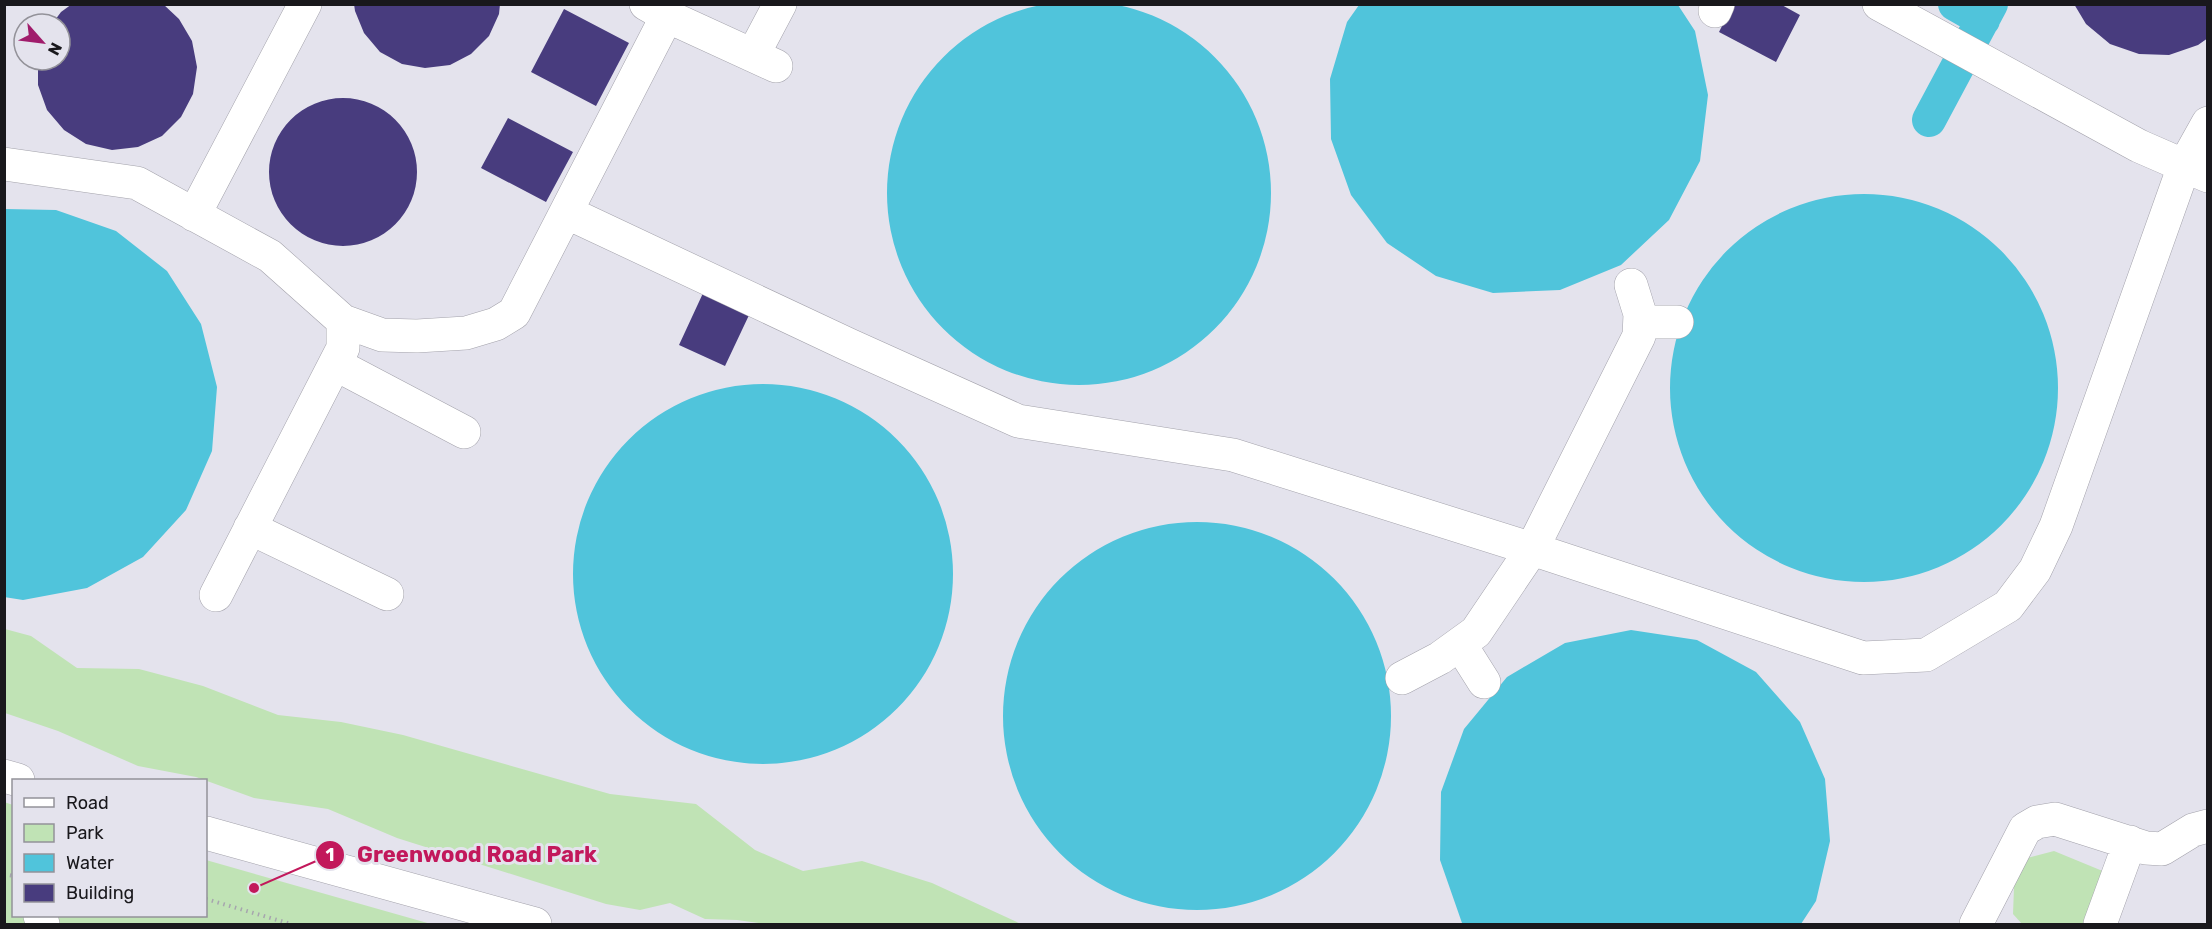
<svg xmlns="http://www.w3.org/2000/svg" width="2212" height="929" viewBox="0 0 2212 929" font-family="Rubik,sans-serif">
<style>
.green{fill:#c0e3b5}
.water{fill:#50c4db}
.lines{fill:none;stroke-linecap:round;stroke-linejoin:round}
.canal{stroke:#50c4db;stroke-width:34}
.building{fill:#483c7e}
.minor-casing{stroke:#a3a2ab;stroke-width:34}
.path{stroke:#a6a5ae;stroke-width:4;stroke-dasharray:1.5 4.5;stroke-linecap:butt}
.minor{stroke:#fff;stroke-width:33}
.leader{fill:none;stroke:#c2185b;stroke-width:2}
.callout-dot{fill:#c2185b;stroke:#e4e3ed;stroke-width:2}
.mark-label{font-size:18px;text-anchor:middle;font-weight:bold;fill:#fff}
.callout-label{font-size:22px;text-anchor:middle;font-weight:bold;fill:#c2185b;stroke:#e4e3ed;stroke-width:6;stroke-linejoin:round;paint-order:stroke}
</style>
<rect width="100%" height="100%" fill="#e4e3ed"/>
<!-- green -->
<path class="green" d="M5,629L31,636L77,668L139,669L203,686L278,715L341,722L403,735L610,794L696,804L755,850L803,871L862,861L932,883L1021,924H765L737,920L705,919L670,903L640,910L606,904L397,838L328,809L254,798L196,777L138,766L58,731L5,713Z
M4,802L13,805L14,916H206V860L431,924H5Z
M2054,851L2105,872L2102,924H2022L2013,914L2015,861Z"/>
<!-- water -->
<path class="water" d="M887 193a192 192 0 1 1 384 0a192 192 0 1 1-384 0Z
M1359,5H1678L1695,31L1708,95L1700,161L1669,220L1621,265L1560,290L1493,293L1436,276L1387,243L1351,195L1331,139L1330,79L1347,22Z
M1670 388a194 194 0 1 1 388 0a194 194 0 1 1-388 0Z
M5,209L56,210L116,231L167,271L201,324L217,387L212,451L186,510L143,557L87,588L23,600L4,597Z
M573 574a190 190 0 1 1 380 0a190 190 0 1 1-380 0Z
M1003 716a194 194 0 1 1 388 0a194 194 0 1 1-388 0Z
M1631,630L1697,640L1756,672L1800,722L1825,779L1830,841L1816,901L1801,924L1462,923L1440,860L1441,792L1464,729L1507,677L1565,643Z"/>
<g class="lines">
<!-- canal -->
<path class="canal" d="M1955,4L1983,20
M1929,120L1991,4"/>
</g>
<!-- building -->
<path class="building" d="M72,4H163L179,19L192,41L197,67L193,94L181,117L162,136L138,147L112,150L86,144L64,130L47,110L38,85V60H60V24H52L61,12Z
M354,4H500L499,14L489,36L471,54L450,65L425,68L402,64L380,52L364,33L355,11Z
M1733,4H1780L1800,15L1776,62L1719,32Z
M2074,4H2208V38L2198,45L2169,55L2139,54L2110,44L2086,24Z
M564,9L629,43L596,106L531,72Z
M269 172a74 74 0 1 1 148 0a74 74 0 1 1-148 0Z
M508,118L573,152L546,202L481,168Z
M704,291L750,313L725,366L679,345Z"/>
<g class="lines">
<!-- minor casing -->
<g class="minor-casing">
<path id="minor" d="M646,4L667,16L776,66
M1879,4L2139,146L2208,176
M1715,11L1718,4
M753,55L780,4
M4,164L137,183L270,256L343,321V348L216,595
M566,212L849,345L1018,421L1233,455L1532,549L1863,658L1926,655L2008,606L2035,570L2056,526L2184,166L2208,123
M194,215L305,4
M343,321L382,335L417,336L466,333L496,324L514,313L667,16
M1640,322H1677
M335,364L464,432
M250,528L387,594
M1460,644L1484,682
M1402,678L1440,658L1476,632L1532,549L1639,336L1640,314L1631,285
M4,776L18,780
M206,833L535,924
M40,916L43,924
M1976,924L2025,829L2037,822L2055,819L2146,848L2162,849L2193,830L2208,826
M2100,924L2130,842"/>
</g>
<!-- path -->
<path class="path" d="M4,874L14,876
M206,899L291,924"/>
<!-- minor -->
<use href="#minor" class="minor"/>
</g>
<!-- callouts -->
<path class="leader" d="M254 888L330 855"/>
<g class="callout-dot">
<circle cx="254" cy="888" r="6"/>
<circle cx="330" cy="855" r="15"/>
</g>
<g class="mark-label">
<text x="330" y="861">1</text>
</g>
<g class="callout-label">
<text x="477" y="862">Greenwood Road Park</text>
</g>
<!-- border -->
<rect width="2212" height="929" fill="none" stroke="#19181c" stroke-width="12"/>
<!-- legend -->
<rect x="12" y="779" width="195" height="138" fill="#e4e3ed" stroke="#939299" stroke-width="1.5"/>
<rect x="24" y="798" width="30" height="9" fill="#ffffff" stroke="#939299" stroke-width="1.5"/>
<text x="66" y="809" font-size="18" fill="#19181c">Road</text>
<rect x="24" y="824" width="30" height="18" fill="#c0e3b5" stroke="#939299" stroke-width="1.5"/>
<text x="66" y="839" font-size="18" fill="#19181c">Park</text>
<rect x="24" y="854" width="30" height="18" fill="#50c4db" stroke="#939299" stroke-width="1.5"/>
<text x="66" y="869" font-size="18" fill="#19181c">Water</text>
<rect x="24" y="884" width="30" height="18" fill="#483c7e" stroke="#939299" stroke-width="1.5"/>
<text x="66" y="899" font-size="18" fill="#19181c">Building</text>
<!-- north arrow -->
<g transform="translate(42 42) rotate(118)"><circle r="28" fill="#e4e3ed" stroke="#939299" stroke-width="1.5"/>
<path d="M0-4.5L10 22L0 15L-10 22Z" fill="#a01c6b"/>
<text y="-9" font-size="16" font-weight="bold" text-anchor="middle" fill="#19181c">N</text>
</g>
</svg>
